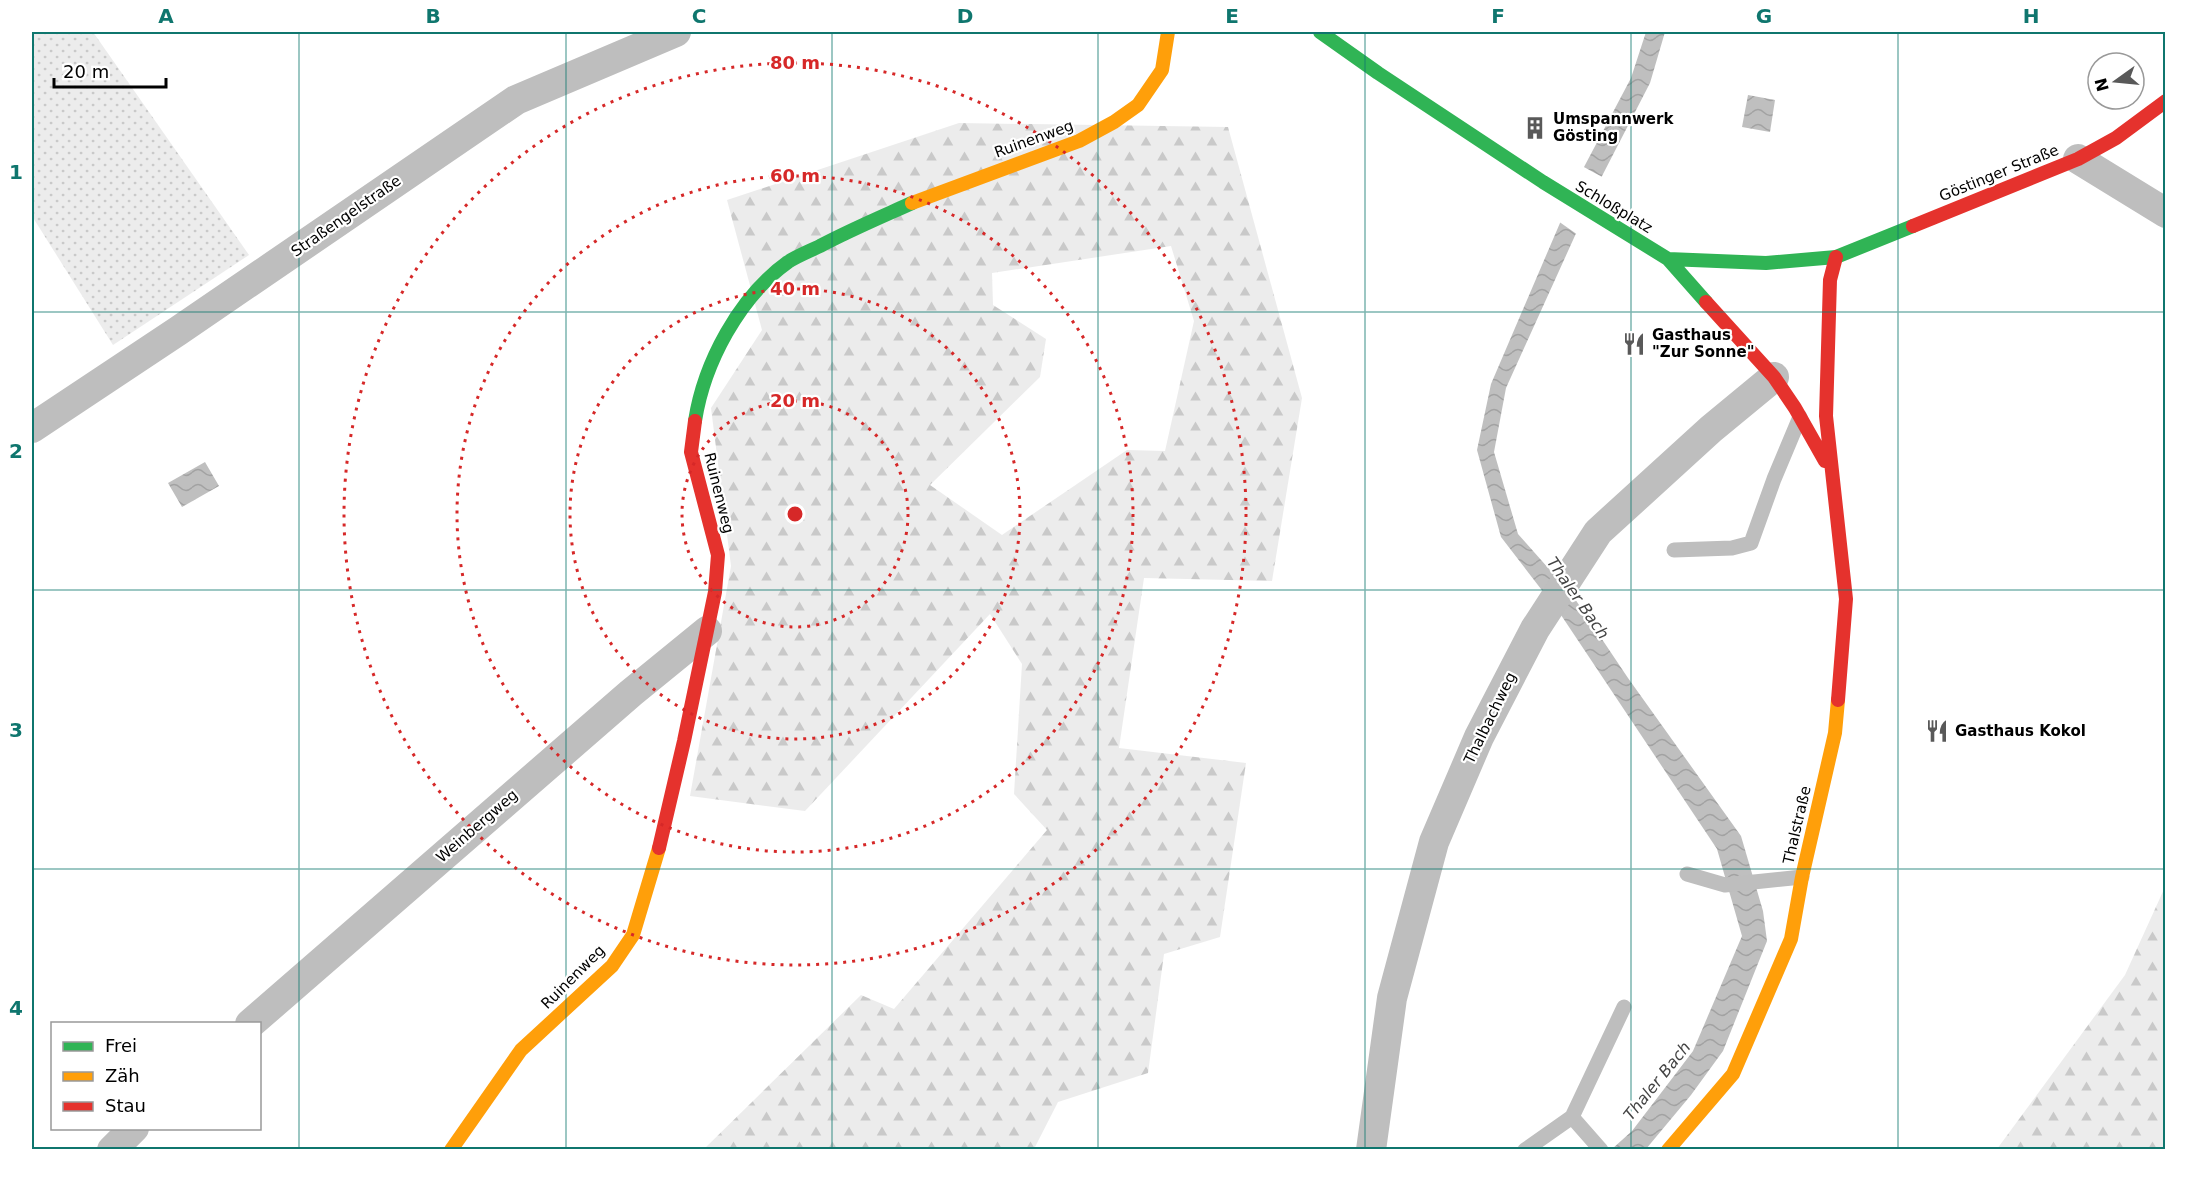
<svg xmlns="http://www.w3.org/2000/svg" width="2197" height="1181" viewBox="0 0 2197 1181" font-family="'DejaVu Sans',sans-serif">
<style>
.grass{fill:url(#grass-dots)}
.forest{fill:url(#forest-firs);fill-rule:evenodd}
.water{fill:url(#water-waves)}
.pier{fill:#fff}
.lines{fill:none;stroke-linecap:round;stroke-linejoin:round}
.lane{stroke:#bebebe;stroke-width:15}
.street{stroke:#bebebe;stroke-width:30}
.fast{stroke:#30b455;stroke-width:14}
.slow{stroke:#ff9f0a;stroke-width:14}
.jam{stroke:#e5322d;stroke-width:14}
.grid{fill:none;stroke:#0f766e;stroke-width:1.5;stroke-opacity:0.55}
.ring{fill:none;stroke:#d62828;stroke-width:3;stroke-dasharray:3 6}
.labels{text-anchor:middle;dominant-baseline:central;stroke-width:4.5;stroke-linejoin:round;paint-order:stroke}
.poi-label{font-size:15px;font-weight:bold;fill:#000;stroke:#fff;text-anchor:start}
.street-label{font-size:15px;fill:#000;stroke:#fff}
.water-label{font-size:16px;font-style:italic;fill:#444;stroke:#fff}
.centre{fill:#d62828;stroke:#fff;stroke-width:3}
.ring-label{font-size:18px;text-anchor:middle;font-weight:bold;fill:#d62828;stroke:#fff;stroke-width:4.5;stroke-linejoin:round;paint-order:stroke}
.neatline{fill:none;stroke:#0f766e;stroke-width:2}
.grid-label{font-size:20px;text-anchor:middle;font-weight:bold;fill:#0f766e}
</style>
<defs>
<pattern id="grass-dots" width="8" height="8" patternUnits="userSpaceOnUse" patternTransform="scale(1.5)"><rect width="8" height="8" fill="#ececec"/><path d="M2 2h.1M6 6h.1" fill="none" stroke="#c9c9c9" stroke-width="1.8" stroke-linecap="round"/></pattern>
<pattern id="forest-firs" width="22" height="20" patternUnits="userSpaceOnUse" patternTransform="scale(1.5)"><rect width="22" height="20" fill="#ececec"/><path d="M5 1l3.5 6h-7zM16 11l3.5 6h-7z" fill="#c9c9c9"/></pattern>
<pattern id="water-waves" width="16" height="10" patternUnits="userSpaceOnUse" patternTransform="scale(1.5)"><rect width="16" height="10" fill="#bfbfbf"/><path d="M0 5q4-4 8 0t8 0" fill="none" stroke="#a2a2a2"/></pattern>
</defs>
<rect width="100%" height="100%" fill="#fff"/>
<!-- grass -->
<path class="grass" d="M34,32H93L249,255L113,345L32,216V33Z"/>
<!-- forest -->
<path class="forest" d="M959,123L1228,127L1302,398L1272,581L1144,578L1119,748L1246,763L1220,937L1164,954L1148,1073L1058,1102L1034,1149H704L861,995L894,1009L1047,830L1014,794L1022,664L990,614L805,811L690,796L731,566L711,408L762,330L727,200ZM1171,246L1194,321L1165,451L1127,450L1002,535L930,485L1040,377L1046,339L993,305L992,273Z
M2165,887V1149H1997L2125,975Z"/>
<!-- water -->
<path class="water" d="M1646,32H1665L1650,83L1602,176L1506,388L1494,452L1518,534L1573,596L1628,678L1741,836L1763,911L1767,941L1723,1051L1691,1095L1646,1149H1612L1632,1131L1693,1051L1742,936L1717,849L1561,615L1501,537L1477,450L1491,384L1584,167L1631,78Z
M1748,95L1775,100L1770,132L1742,127Z
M205,462L219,486L182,507L168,483Z"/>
<!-- pier -->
<path class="pier" d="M1582,166L1604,178L1578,235L1558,221Z"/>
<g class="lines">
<!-- lane -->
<path class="lane" d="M1674,550L1732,548L1751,543L1774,479L1800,417
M1687,874L1725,885L1802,877
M1572,1117L1624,1007
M1525,1150L1572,1117L1601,1150"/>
<!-- street -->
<path class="street" d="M2078,159L2166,213
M32,428L178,331L516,100L676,32
M250,1024L631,693L707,631
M112,1150L134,1128
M1371,1150L1392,998L1434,842L1479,737L1535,629L1598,532L1711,429L1774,377"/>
<!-- fast -->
<path class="fast" d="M1320,32L1378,73L1543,182L1668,259L1706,302
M1668,259L1766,263L1836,257L1913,226
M695,421C704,363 739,297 788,262C797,256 810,251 820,246C850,230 881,217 912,203"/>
<!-- slow -->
<path class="slow" d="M912,203L1079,141L1114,122L1138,105L1162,70L1168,32
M451,1150L521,1050L612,966L633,935L659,848
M1668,1150L1733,1074L1791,939L1802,877L1835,733L1838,700"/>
<!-- jam -->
<path class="jam" d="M1913,226L2078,159L2116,138L2166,101
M1836,257L1830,280L1826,416L1846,599L1838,700
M1706,302L1774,377L1795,408L1825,461
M659,848L684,741L715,592L718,555L691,452L695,421"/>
</g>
<!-- grid -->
<path class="grid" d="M299,32V1150M566,32V1150M832,32V1150M1098,32V1150M1365,32V1150M1631,32V1150M1898,32V1150M32,312H2166M32,590H2166M32,869H2166"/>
<!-- distance rings -->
<g class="ring">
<circle cx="795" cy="514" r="113"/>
<circle cx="795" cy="514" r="225"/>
<circle cx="795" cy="514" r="338"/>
<circle cx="795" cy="514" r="451"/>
</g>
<!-- icons -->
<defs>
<g id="building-bare" transform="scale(1.8)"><path d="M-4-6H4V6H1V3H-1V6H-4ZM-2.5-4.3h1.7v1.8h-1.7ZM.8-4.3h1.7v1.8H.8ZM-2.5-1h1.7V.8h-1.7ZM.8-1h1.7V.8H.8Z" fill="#595959" stroke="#fff" stroke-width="2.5" paint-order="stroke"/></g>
<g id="restaurant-bare" transform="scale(1.8)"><path d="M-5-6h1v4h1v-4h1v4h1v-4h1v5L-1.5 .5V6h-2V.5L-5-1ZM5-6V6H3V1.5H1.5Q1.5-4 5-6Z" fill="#595959" stroke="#fff" stroke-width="2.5" paint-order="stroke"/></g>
</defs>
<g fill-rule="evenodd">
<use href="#building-bare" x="1535" y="128"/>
<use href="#restaurant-bare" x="1634" y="344"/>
<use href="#restaurant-bare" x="1937" y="731"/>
</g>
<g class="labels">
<!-- poi labels -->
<g class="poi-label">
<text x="1553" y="119">Umspannwerk<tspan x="1553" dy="17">Gösting</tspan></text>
<text x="1652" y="335">Gasthaus<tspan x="1652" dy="17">"Zur Sonne"</tspan></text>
<text x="1955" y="731">Gasthaus Kokol</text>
</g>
<!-- street labels -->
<g class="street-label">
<text transform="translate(1034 139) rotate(-20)">Ruinenweg</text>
<text transform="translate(1999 173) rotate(-22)">Göstinger Straße</text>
<text transform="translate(1614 207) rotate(31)">Schloßplatz</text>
<text transform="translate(346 216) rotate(-35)">Straßengelstraße</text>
<text transform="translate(719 493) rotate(76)">Ruinenweg</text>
<text transform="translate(1490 718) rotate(-64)">Thalbachweg</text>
<text transform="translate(1797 825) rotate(-77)">Thalstraße</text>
<text transform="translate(477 826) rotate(-41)">Weinbergweg</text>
<text transform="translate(573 977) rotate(-45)">Ruinenweg</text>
</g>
<!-- water labels -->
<g class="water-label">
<text transform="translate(1578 598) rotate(55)">Thaler Bach</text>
<text transform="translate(1657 1081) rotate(-51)">Thaler Bach</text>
</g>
</g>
<circle cx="795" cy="514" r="9" class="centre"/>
<g class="ring-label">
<text x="795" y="69">80 m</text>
<text x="795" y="182">60 m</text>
<text x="795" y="295">40 m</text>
<text x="795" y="407">20 m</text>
</g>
<!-- border -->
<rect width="2197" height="1181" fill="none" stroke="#ffffff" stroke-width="66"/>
<!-- legend -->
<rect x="51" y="1022" width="210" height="108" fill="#ffffff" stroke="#999999" stroke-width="1.5"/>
<rect x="63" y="1042" width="30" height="9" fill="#30b455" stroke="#999999" stroke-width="1.5"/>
<text x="105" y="1052" font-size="18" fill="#000000">Frei</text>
<rect x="63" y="1072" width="30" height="9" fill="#ff9f0a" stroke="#999999" stroke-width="1.5"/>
<text x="105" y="1082" font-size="18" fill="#000000">Zäh</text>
<rect x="63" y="1102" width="30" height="9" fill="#e5322d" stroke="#999999" stroke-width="1.5"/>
<text x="105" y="1112" font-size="18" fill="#000000">Stau</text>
<!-- north arrow -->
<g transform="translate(2116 81) rotate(255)"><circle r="28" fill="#ffffff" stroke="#999999" stroke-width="1.5"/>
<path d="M0-4.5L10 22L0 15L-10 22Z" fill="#595959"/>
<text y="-9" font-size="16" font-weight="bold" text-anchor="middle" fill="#000000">N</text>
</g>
<!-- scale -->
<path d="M54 78v9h112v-9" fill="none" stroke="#000000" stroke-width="3"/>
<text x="63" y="78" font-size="18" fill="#000000" stroke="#ffffff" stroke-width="4.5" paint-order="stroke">20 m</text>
<rect x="33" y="33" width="2131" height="1115" class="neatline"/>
<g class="grid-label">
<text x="166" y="23">A</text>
<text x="433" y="23">B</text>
<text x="699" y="23">C</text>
<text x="965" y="23">D</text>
<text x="1232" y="23">E</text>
<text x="1498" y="23">F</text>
<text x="1764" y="23">G</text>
<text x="2031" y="23">H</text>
<text x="16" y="179">1</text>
<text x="16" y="458">2</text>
<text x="16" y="737">3</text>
<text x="16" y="1015">4</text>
</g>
</svg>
